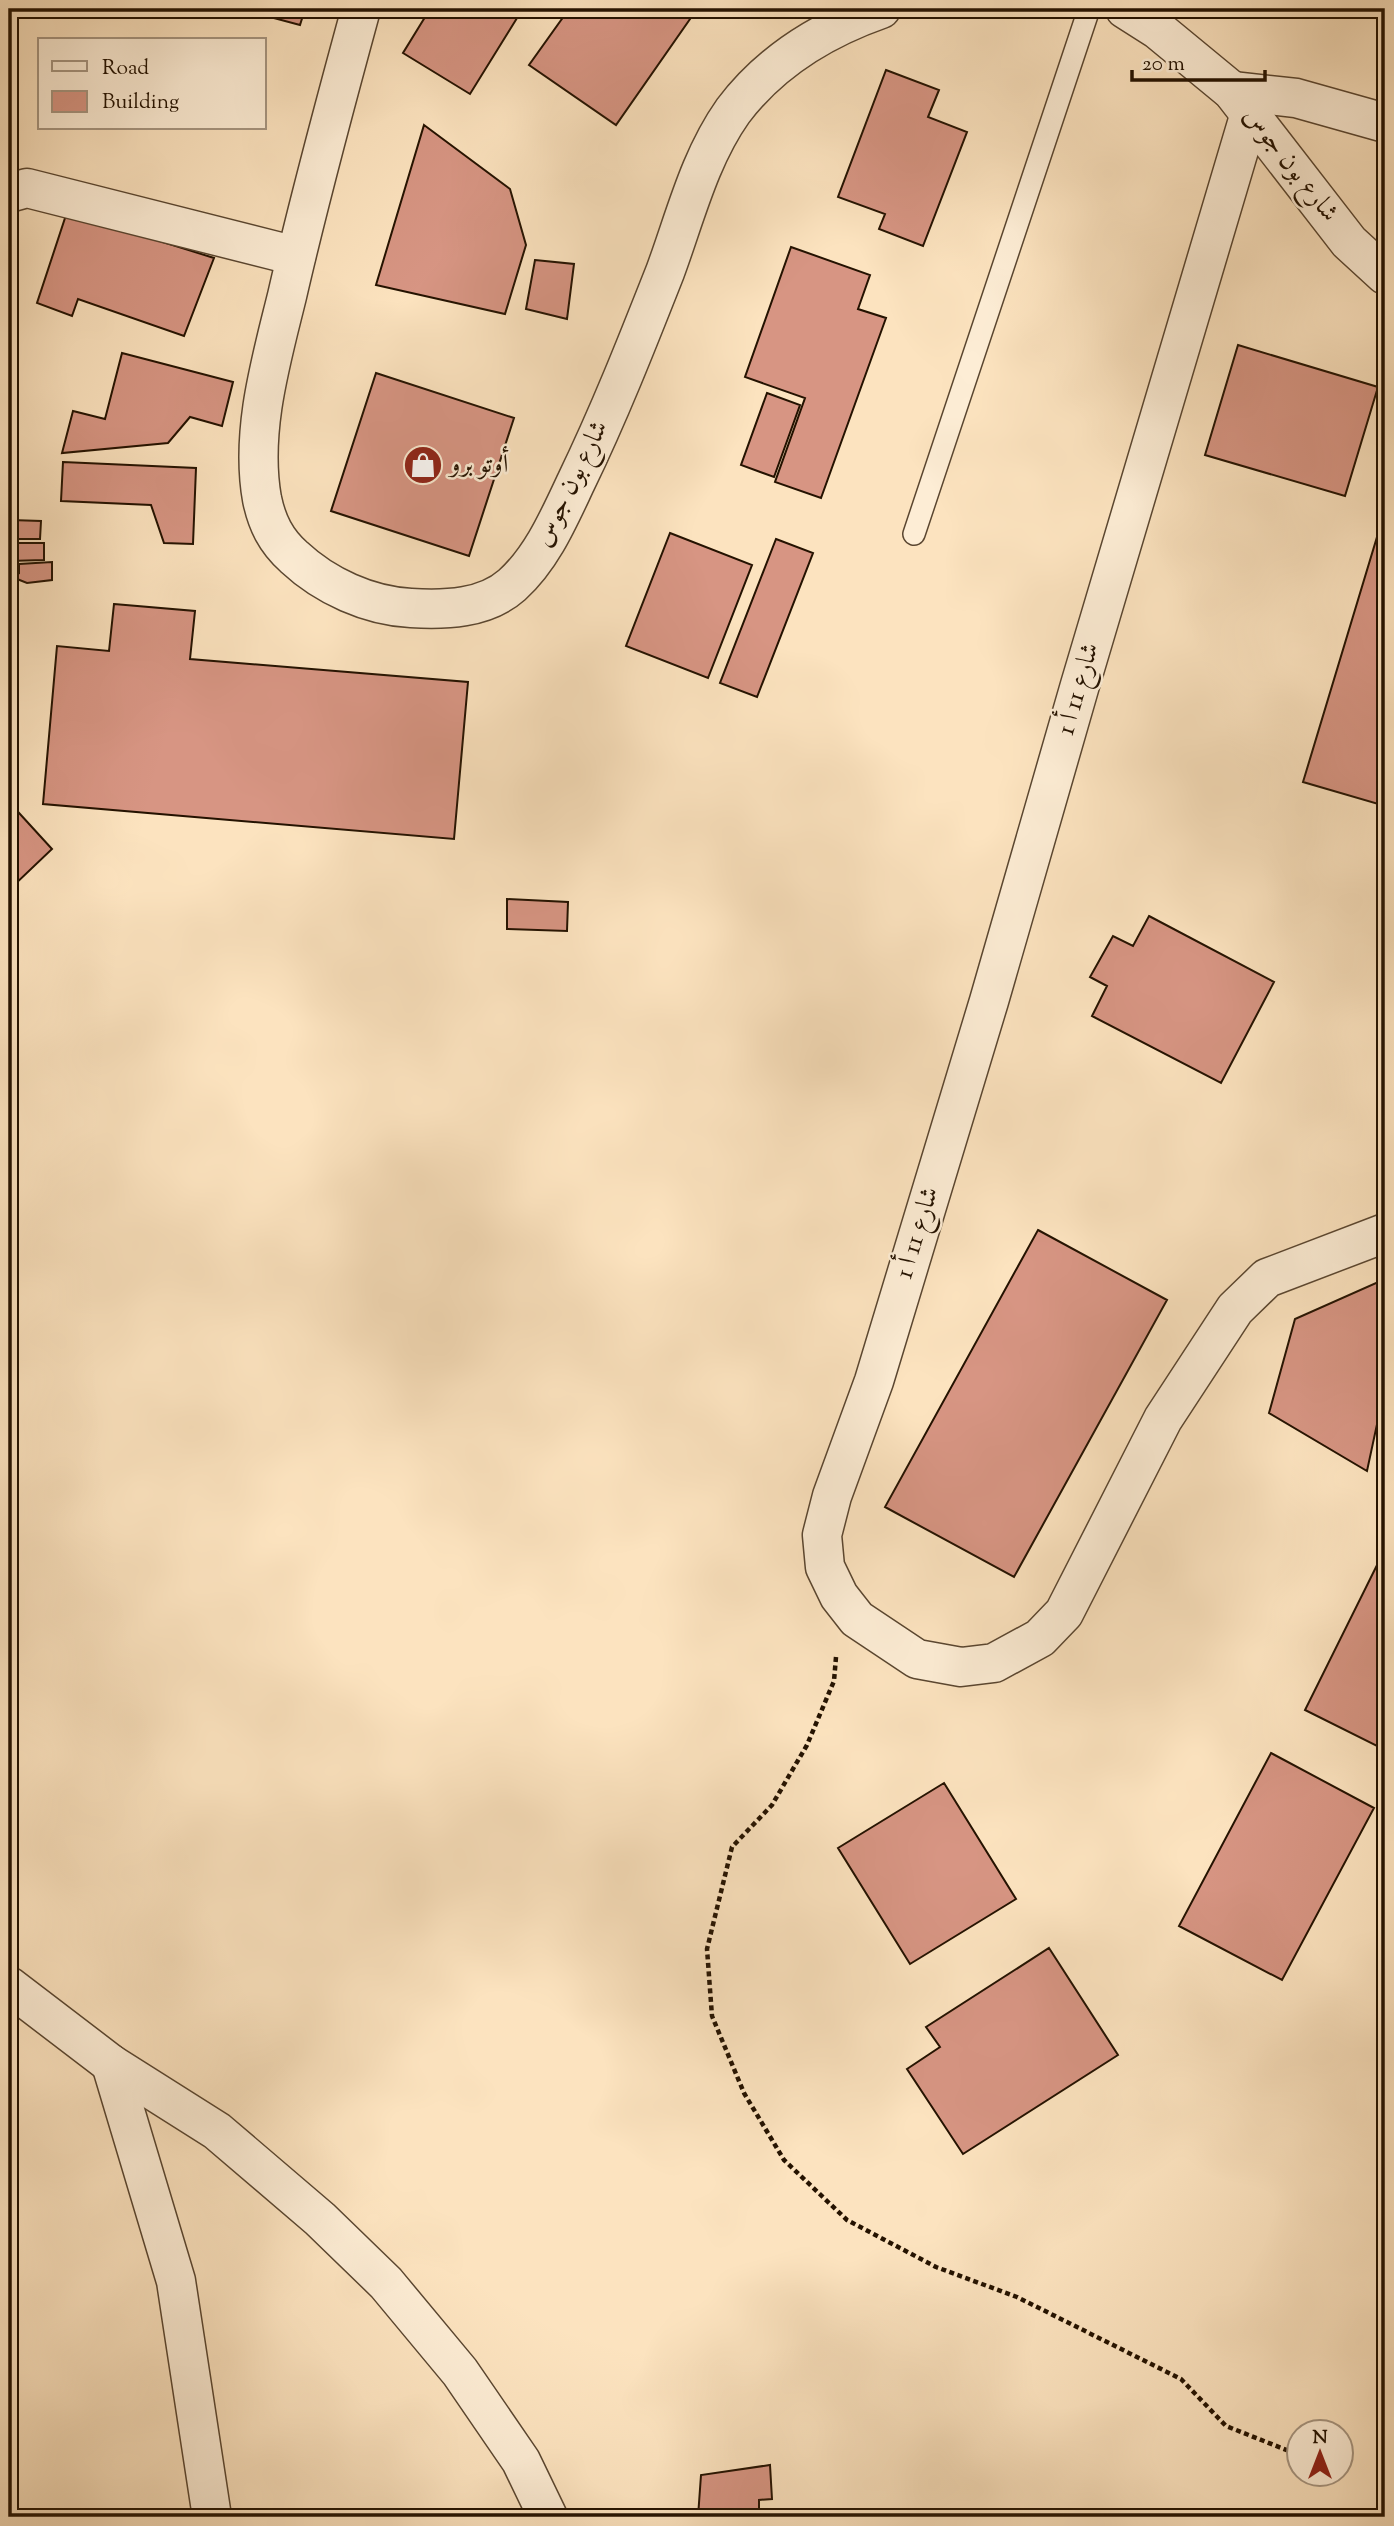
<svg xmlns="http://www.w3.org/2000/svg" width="1394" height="2526" viewBox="0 0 1394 2526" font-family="'Sorts Mill Goudy',Amiri,serif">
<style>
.building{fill:#d79583;stroke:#241200;stroke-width:2}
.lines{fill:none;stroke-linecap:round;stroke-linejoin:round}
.service-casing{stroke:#5a4630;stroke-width:24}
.minor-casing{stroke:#5a4630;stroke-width:41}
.tertiary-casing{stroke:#5a4630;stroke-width:41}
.path{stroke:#241200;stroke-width:4.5;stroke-dasharray:5 3.5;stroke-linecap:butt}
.service{stroke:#fdedd5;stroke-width:21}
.minor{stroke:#fdedd5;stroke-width:38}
.tertiary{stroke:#fdedd5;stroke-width:38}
.labels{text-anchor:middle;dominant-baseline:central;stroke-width:5;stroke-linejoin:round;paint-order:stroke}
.street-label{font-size:26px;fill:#241200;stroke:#fdedd5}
.poi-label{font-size:26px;fill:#241200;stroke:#fdedd5;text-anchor:start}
</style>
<rect width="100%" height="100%" fill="#fce3bf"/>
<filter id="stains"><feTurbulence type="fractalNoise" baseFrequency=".00286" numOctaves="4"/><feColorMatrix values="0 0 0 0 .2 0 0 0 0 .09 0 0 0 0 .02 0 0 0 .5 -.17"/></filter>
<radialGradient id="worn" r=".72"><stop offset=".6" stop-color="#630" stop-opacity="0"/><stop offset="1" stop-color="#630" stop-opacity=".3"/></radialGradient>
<!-- building -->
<path class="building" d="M240,9H305L300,25Z
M430,9L522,10L470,94L403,53Z
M569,9H697L616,125L529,65Z
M886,70L939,90L928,117L967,132L923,246L879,229L885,214L838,197Z
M424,125L510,189L526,245L505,314L376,285Z
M67,212L214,258L184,336L78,299L72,316L37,303Z
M791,247L870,275L858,309L886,318L821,498L775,482L805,398L745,377Z
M535,260L574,264L567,319L526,309Z
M1238,345L1378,387L1345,496L1205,455Z
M122,353L233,382L222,426L190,417L168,443L62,453L73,411L105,419Z
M376,373L514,418L469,556L331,511Z
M767,393L800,405L774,477L741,465Z
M9,426L16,428L9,456Z
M63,462L196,468L193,544L164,543L151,505L61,501Z
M11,520L41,521L40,539H9V523Z
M670,533L752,565L708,678L626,646Z
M1377,537L1385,539V806L1303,782Z
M776,539L813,553L757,697L720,683Z
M14,543H44V560L9,561V548H16Z
M52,562V580L27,583L17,579L9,585V571L19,573V564Z
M114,604L195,611L190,659L468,682L454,839L43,804L57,646L109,651Z
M9,802L52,849L9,890Z
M507,899L568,902L567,931L507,929Z
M1149,916L1274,982L1221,1083L1092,1016L1107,986L1090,977L1113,936L1133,946Z
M1038,1230L1167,1300L1014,1577L885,1507Z
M1385,1279V1387L1367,1471L1269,1413L1295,1319Z
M1384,1551H1385V1750L1305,1710Z
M1271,1753L1374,1808L1282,1980L1179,1926Z
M944,1783L1016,1899L910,1964L838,1848Z
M1049,1948L1118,2055L963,2154L907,2069L940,2047L926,2027Z
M770,2465L772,2499L759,2500V2517H698L701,2475Z"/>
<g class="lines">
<!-- service casing -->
<g class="service-casing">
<path id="service" d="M914,534L1089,9"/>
</g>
<!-- minor casing -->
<g class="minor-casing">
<path id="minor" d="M1232,91L1296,98L1385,123
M1250,113L1080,685L989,1001L874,1381L832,1496L822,1535L825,1567L839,1596L857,1619L917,1659L961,1667L994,1663L1040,1638L1064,1613L1163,1419L1235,1309L1267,1278L1385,1233
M9,193L27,188L296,256
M111,2064L176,2281L212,2517"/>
</g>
<!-- tertiary casing -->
<g class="tertiary-casing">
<path id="tertiary" d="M361,9C335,104 309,200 287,296C271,361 250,432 262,499C267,523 276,541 294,557C325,586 369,606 411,608C445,610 485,609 512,585C542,558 559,518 576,482C609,414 637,343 665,272C685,218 699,159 733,111C770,62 824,29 881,9
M1125,9L1158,30L1232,91L1349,242L1385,275
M9,1986L111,2064L217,2131L320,2219L386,2283L460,2372L521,2461L548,2517"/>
</g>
<!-- path -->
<path class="path" d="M836,1657L834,1681L807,1745L772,1805L732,1847L707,1949L712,2016L744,2093L784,2160L847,2220L936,2267L1017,2297L1181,2379L1226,2426L1289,2451"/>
<!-- service -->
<use href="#service" class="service"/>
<!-- minor -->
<use href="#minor" class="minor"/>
<!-- tertiary -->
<use href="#tertiary" class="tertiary"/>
</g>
<!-- icons -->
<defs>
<g id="shop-disc" transform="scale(2.0125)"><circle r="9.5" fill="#8f2418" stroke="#fdedd5"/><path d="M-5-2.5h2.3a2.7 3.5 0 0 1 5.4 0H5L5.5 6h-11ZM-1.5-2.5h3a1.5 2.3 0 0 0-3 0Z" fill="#fff"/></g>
</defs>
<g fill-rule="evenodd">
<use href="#shop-disc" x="423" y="465"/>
</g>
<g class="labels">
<!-- street labels -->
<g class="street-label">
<text transform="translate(1290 165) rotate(52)">شارع بون جوس</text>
<text transform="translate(572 484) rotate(-64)">شارع بون جوس</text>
<text transform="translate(1079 689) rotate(-74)">شارع 11 أ 1</text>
<text transform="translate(918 1233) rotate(-73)">شارع 11 أ 1</text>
</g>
<!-- poi labels -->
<g class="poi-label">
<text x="450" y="465">أوتو برو</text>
</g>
</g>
<!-- margin -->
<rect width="1394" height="2526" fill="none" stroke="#fce3bf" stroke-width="35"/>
<rect x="10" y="10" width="1373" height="2505" fill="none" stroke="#241200" stroke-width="3.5"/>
<rect x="18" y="18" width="1359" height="2491" fill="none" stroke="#241200" stroke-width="2"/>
<!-- legend -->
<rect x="38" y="38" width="228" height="91" fill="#fdedd5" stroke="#a69580" stroke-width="2"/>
<rect x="52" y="61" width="35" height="10" fill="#fdedd5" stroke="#a69580" stroke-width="2"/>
<text x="102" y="74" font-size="21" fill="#241200">Road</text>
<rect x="52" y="91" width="35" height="21" fill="#d79583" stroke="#a69580" stroke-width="2"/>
<text x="102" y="108" font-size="21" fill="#241200">Building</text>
<!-- north arrow -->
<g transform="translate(1320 2453)"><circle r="33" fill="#fdedd5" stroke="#a69580" stroke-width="2"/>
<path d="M0-5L12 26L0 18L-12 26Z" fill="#8f2418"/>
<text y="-10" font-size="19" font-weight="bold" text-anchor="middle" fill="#241200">N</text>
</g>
<!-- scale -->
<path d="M1132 70v10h133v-10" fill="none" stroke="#241200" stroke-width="3.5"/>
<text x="1142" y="70" font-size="21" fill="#241200" stroke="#fdedd5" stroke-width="5" paint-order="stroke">20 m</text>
<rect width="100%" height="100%" filter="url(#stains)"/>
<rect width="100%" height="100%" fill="url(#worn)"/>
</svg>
